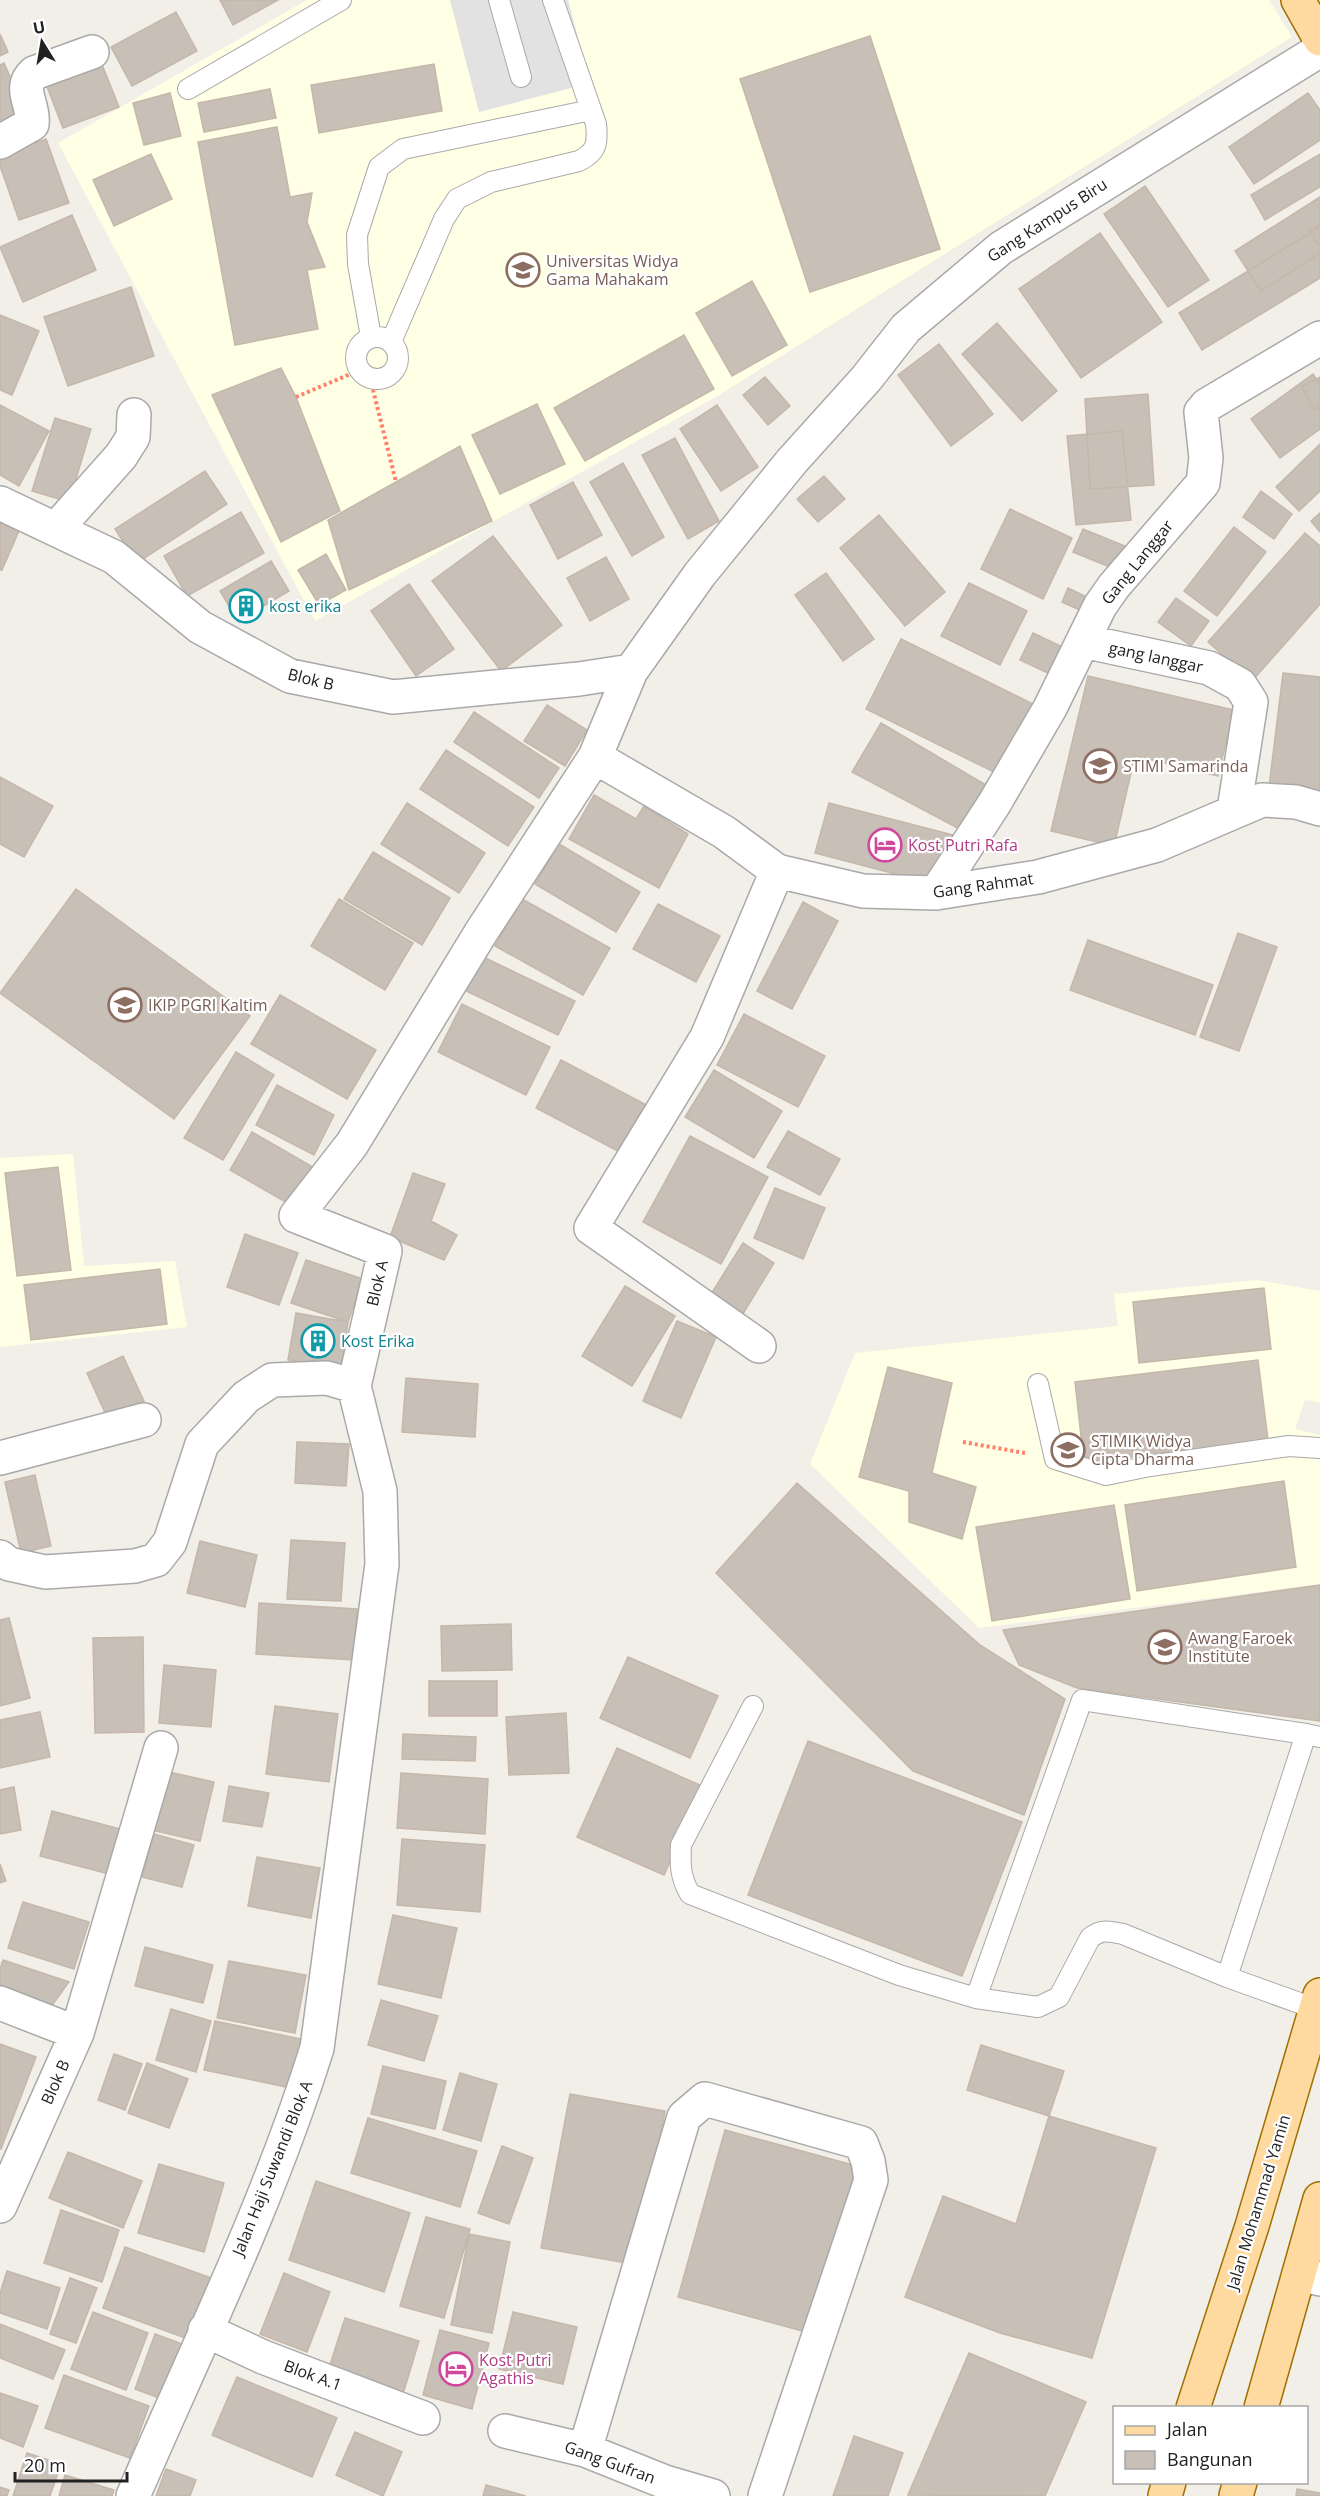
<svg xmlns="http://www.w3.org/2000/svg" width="1320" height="2496" viewBox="0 0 1320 2496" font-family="'Open Sans',sans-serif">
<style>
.education{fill:#feffe4}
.parking{fill:#e2e2e2}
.building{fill:#c8bfb7;stroke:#c5b7a9;stroke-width:1.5}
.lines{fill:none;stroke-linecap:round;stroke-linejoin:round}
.lane-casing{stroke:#a9a9a9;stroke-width:22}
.street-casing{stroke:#a9a9a9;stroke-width:36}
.primary-casing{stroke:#9f7000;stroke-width:36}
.path{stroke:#ff816c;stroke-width:4;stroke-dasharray:3 3;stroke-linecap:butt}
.lane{stroke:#fff;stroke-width:20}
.street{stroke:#fff;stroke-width:33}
.primary{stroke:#ffdaa0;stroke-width:33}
.labels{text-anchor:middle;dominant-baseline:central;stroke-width:4.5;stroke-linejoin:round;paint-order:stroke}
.street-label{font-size:16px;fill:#222;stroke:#fff}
.education-label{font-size:16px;fill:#785e54;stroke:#fff;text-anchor:start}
.culture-label{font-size:16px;fill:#0d838f;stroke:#fff;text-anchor:start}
.hotel-label{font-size:16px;fill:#b23c85;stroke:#fff;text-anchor:start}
</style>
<rect width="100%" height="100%" fill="#f2efe8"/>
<!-- education -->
<path class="education" d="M307,0H1269L1292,37L714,398L315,621L58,143Z
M73,1154L84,1266L175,1261L187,1327L0,1347V1158Z
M1257,1280L1320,1291V1403L1305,1400L1295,1429L1320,1435V1584L979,1628L810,1464L855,1353L1118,1326L1114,1294Z"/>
<!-- parking -->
<path class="parking" d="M450,0H568L590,83L479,112Z"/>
<!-- building -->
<path class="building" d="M220,0H278L233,25Z
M176,12L197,51L132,86L111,47Z
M0,34L8,52L0,56Z
M870,36L940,249L810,292L740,79Z
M99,57L119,107L63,128L44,79Z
M4,63L25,110L0,121V65Z
M434,64L442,111L319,133L311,85Z
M270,89L276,118L204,132L198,103Z
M170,93L181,136L144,145L133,103Z
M1308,93L1320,110V140L1254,184L1229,147Z
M277,127L290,197L312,193L307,222L325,267L307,270L318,329L235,345L198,142Z
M46,139L69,203L19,220L0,166V155Z
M151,154L172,199L114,226L93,180Z
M1320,154V187L1265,220L1251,195Z
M1145,186L1209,280L1168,307L1104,214Z
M1320,197V253L1261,291L1235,251Z
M72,215L96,270L23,302L0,247Z
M1320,224V247L1309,232Z
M1320,227V278L1202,350L1179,313Z
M1100,233L1162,322L1081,378L1019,289Z
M752,281L787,345L732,376L696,313Z
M131,287L154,356L68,386L44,317Z
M0,315L39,331L12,395L0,390Z
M997,323L1057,391L1022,421L962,354Z
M684,335L714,389L585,461L554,408Z
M939,344L993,414L951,446L898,375Z
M281,368L296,397L340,511L281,542L212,395Z
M1313,374L1320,384V429L1280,458L1251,419Z
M765,377L790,406L768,425L743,395Z
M1320,377V407L1314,410L1302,387Z
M1148,394L1154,485L1090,489L1085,399Z
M537,404L565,464L500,494L472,435Z
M0,405L49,431L19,486L0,475Z
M717,405L758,467L721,491L680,429Z
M55,418L91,429L69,502L32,491Z
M1122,431L1131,520L1076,525L1067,436Z
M675,438L719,521L688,539L642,455Z
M1320,444V491L1299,511L1276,487Z
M460,446L492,521L349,590L328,520Z
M623,463L664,537L632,556L590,482Z
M205,471L227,504L137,563L115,529Z
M824,476L845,499L818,522L797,499Z
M573,482L602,535L558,559L530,505Z
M1261,491L1292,514L1274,539L1243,517Z
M1010,509L1072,538L1043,599L981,569Z
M241,512L264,553L187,596L164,556Z
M1320,513V532L1311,521Z
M0,515L22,524L2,570H0Z
M879,515L945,592L905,626L840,548Z
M1234,527L1266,552L1217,616L1184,591Z
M1083,529L1127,547L1117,570L1073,552Z
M1305,533L1320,546V604L1252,681L1208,642Z
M493,536L562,625L501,671L432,581Z
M326,554L346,590L319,605L298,570Z
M606,557L629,599L590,621L567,578Z
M271,561L289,591L238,621L220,591Z
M826,573L874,639L843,661L795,595Z
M969,583L1027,611L1000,665L941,636Z
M409,584L454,649L416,676L371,611Z
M1068,588L1089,598L1082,611L1062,602Z
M1176,598L1209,621L1191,646L1158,622Z
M1033,633L1067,649L1054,676L1020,660Z
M901,639L1037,706L1002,776L866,709Z
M1283,673L1320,677V793L1269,787Z
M1088,676L1234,710L1218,776L1135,756L1114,846L1051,831Z
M547,705L587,730L565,766L524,741Z
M474,712L559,768L539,798L454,742Z
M881,723L996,791L967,833L852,772Z
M446,750L534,807L508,846L420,789Z
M0,777L53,806L24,857L0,844Z
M594,795L636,819L644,806L688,834L659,888L569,839Z
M407,803L485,853L459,893L381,844Z
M829,803L957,836L934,884L815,853Z
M559,844L640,892L616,932L535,884Z
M373,852L450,898L422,945L344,899Z
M76,889L250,1016L174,1119L0,993Z
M339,899L413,943L385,990L311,946Z
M522,899L610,948L583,995L495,946Z
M803,902L838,921L792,1009L757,991Z
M658,904L720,936L696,982L633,949Z
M1238,933L1277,947L1239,1051L1200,1037Z
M1088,940L1213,985L1195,1035L1070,990Z
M481,956L575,1001L558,1035L464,990Z
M280,995L376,1050L347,1099L251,1044Z
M462,1004L550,1047L526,1095L438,1052Z
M744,1014L825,1056L798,1107L717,1065Z
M236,1052L274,1075L223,1160L184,1138Z
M561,1060L656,1110L631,1158L536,1108Z
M714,1070L782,1111L754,1158L685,1117Z
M277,1085L334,1115L314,1155L256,1125Z
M788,1131L840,1159L820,1195L767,1167Z
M252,1132L318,1170L296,1208L230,1170Z
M690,1136L768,1177L721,1264L643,1222Z
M58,1167L71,1270L17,1276L5,1173Z
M413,1173L445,1184L431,1221L457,1235L444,1260L390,1237Z
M775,1188L825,1208L803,1259L754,1238Z
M245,1234L298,1253L279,1305L227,1287Z
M743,1243L774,1263L738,1322L706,1302Z
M306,1260L363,1279L348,1322L291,1303Z
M160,1269L167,1324L31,1340L24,1285Z
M625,1286L675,1316L632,1386L582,1356Z
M1264,1288L1271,1349L1139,1363L1133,1302Z
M296,1313L348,1322L341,1369L288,1360Z
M677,1321L716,1337L681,1418L643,1401Z
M123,1356L144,1401L107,1417L87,1373Z
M1258,1360L1268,1440L1084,1463L1075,1382Z
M888,1367L952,1383L932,1473L976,1487L962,1539L909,1522V1491L859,1477Z
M406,1378L478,1384L475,1437L402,1432Z
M297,1442L349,1444L346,1486L295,1483Z
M35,1475L51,1546L21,1553L5,1482Z
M1284,1481L1296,1567L1137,1591L1125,1505Z
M797,1483L980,1645L1065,1699L1024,1815L913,1771L716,1573Z
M1114,1505L1130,1599L992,1621L976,1527Z
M291,1540L345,1543L341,1601L287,1599Z
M200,1541L257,1555L245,1607L187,1593Z
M1320,1585V1721L1077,1688L1019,1665L1003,1630Z
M259,1603L357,1609L354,1660L256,1654Z
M9,1618L30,1698L0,1706V1620Z
M511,1624L512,1670L442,1671L441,1626Z
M143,1637L144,1732L95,1733L93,1638Z
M628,1657L718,1696L690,1758L600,1718Z
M164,1665L216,1670L211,1727L159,1723Z
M429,1681H497V1716H429Z
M275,1706L338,1714L329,1782L266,1774Z
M40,1712L50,1757L0,1768V1720Z
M566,1713L569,1773L509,1775L506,1717Z
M403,1734L476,1737L475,1761L402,1759Z
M808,1741L1022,1822L962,1976L748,1895Z
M617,1748L704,1787L664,1875L577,1837Z
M160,1770L214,1782L200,1841L147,1829Z
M401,1773L488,1779L485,1834L397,1828Z
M229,1786L269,1793L262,1827L223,1821Z
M14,1787L21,1830L0,1834V1790Z
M52,1811L124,1830L113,1875L40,1856Z
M154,1834L194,1845L182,1887L142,1877Z
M402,1839L485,1845L480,1912L397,1905Z
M257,1857L320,1868L311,1918L248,1906Z
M0,1864L6,1881L0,1883Z
M23,1902L89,1922L74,1969L8,1948Z
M393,1915L457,1928L441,1998L378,1984Z
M145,1947L213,1965L203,2003L135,1986Z
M3,1960L69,1982L45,2015L0,2000V1969Z
M229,1961L306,1975L295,2033L217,2018Z
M381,2000L438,2016L424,2061L368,2045Z
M171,2009L211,2021L196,2072L156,2060Z
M215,2021L301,2039L291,2088L204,2070Z
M0,2044L36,2057L1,2149L0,2148Z
M981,2045L1064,2071L1049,2116L967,2090Z
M114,2054L142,2064L125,2110L98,2100Z
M147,2063L188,2079L169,2128L128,2113Z
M383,2066L446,2081L435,2129L371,2114Z
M460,2073L497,2084L481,2141L443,2130Z
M570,2094L665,2111L637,2265L541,2248Z
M1049,2116L1156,2148L1092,2358L1000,2333L905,2297L943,2196L1016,2224Z
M368,2118L477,2151L460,2207L351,2173Z
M725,2130L864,2168L817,2335L678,2297Z
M502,2146L533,2158L509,2224L478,2213Z
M68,2152L142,2181L123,2228L49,2198Z
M159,2164L224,2183L204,2252L138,2233Z
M316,2181L410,2213L384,2292L289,2260Z
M61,2210L119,2230L102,2282L44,2263Z
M426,2217L470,2229L444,2318L400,2306Z
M469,2234L510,2242L492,2333L451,2325Z
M125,2247L214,2279L191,2340L103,2308Z
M7,2271L60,2288L47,2329L0,2313V2293Z
M284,2273L330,2292L307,2352L260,2334Z
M70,2278L97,2288L76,2343L50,2334Z
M93,2312L148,2333L126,2390L71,2369Z
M513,2312L577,2327L563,2384L499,2369Z
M345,2318L419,2341L403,2394L328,2371Z
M0,2324L65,2350L53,2379L0,2358Z
M440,2330L489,2343L472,2409L423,2395Z
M155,2334L182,2344L162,2399L135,2389Z
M969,2353L1086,2402L1045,2496L908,2495Z
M64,2375L149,2406L130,2458L45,2428Z
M237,2377L337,2418L312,2477L212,2435Z
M0,2393L38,2406L23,2447L0,2438Z
M355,2432L402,2452L383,2496L336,2475Z
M854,2436L903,2453L888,2496H833Z
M27,2453L61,2464L50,2496H13Z
M166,2469L196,2480L190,2496H156Z
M65,2475L114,2490L112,2496H59Z
M486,2485L526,2496H483Z
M0,2487L9,2490L7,2496H0Z
M1297,2489L1320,2493V2496H1296Z"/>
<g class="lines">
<!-- lane casing -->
<g class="lane-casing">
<path id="lane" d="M499,0L521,77
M188,89L341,0
M371,337L358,264L357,235L379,167L403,149L591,110
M356 358a21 21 0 1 1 42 0a21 21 0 1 1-42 0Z
M391,342L444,219L457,199L491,182L579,161C597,152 598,143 596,124L553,0
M1038,1384L1055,1459L1106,1475L1150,1466L1289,1446L1320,1448
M753,1706L681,1845C680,1864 680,1877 690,1894L899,1975L976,1998L1038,2007L1059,1997L1090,1938C1101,1929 1109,1931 1123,1934L1227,1977
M976,1998L1082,1700L1306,1734
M1316,2009L1227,1977L1306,1734L1320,1737"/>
</g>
<!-- street casing -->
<g class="street-casing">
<path id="street" d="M0,142L32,124C35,106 17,88 34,73L92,52
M0,503L114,557L200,627L290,676L393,697L579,679L631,671
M56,529L121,456L133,437L134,415
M1083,641L1209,668L1240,685L1251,702L1234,810
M595,757L724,832L777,871L863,891L936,893L1038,877L1157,845L1262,800L1296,802L1320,809
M936,893L994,804L1050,708L1100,606L1114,586L1203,483L1206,458L1201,412L1207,405L1320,338
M759,1346L591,1228L707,1037L777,871
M0,1458L144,1420
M0,1557L9,1564L45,1572L135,1566L156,1560L170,1542L202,1444L246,1397L272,1380L327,1378L354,1386
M0,2003L77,2033L0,2206
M77,2033L161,1748
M1299,2274L1320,2279
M205,2330L263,2357L423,2418
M505,2431L585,2450L665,2482L713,2496
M585,2450L684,2117L705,2099L861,2143L868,2161L871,2180L765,2496
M133,2496C197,2348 269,2202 317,2048L382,1564L380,1491L354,1386L385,1251L296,1216L352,1144L480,934L595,757L631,671L700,574L792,461L866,379L906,328L1001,248L1320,50"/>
</g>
<!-- primary casing -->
<g class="primary-casing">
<path id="primary" d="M1298,0L1320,39
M1193,2408L1252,2226L1320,1995
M1261,2408L1320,2199
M1165,2496L1169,2482
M1236,2496L1240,2482"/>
</g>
<!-- path -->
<path class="path" d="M370,378L396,482
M296,397L360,370
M963,1442L1025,1453"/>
<!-- lane -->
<use href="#lane" class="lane"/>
<!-- street -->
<use href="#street" class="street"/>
<!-- primary -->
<use href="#primary" class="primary"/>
</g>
<!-- icons -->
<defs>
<g id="university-ring" transform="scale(1.725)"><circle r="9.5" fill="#fff" stroke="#8d6e63" stroke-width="1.5"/><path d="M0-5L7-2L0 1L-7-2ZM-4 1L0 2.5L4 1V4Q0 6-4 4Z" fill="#8d6e63"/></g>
<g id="building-ring" transform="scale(1.725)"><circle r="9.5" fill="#fff" stroke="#0f9aa8" stroke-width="1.5"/><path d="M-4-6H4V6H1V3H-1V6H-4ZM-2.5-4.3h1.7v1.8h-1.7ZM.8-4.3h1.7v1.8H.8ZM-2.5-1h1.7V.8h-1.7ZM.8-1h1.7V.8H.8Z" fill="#0f9aa8"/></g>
<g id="hotel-ring" transform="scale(1.725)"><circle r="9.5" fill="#fff" stroke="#d1479c" stroke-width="1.5"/><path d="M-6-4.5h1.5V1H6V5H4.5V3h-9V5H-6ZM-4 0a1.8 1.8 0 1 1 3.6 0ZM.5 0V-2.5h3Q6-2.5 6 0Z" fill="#d1479c"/></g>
</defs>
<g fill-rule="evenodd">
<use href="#university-ring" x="523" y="270"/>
<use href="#building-ring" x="246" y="606"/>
<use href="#university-ring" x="1100" y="766"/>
<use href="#hotel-ring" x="885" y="845"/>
<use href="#university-ring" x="125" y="1005"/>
<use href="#building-ring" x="318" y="1341"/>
<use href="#university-ring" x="1068" y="1450"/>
<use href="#university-ring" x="1165" y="1647"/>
<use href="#hotel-ring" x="456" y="2369"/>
</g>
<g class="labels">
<!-- street labels -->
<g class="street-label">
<text transform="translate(1047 220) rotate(-33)">Gang Kampus Biru</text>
<text transform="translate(1137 562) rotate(-51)">Gang Langgar</text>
<text transform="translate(1156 657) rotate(12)">gang langgar</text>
<text transform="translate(311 679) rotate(14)">Blok B</text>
<text transform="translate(983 885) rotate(-8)">Gang Rahmat</text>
<text transform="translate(377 1283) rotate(-77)">Blok A</text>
<text transform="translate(55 2082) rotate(-66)">Blok B</text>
<text transform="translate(272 2168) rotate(-68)">Jalan Haji Suwandi Blok A</text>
<text transform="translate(1258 2202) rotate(-73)">Jalan Mohammad Yamin</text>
<text transform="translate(313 2375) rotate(20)">Blok A.1</text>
<text transform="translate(610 2462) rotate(20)">Gang Gufran</text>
</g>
<!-- education labels -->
<g class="education-label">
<text x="546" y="261">Universitas Widya<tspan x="546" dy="18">Gama Mahakam</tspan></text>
<text x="1123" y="766">STIMI Samarinda</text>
<text x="148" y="1005">IKIP PGRI Kaltim</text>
<text x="1091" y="1441">STIMIK Widya<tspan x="1091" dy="18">Cipta Dharma</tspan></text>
<text x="1188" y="1638">Awang Faroek<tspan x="1188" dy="18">Institute</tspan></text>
</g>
<!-- culture labels -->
<g class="culture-label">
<text x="269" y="606">kost erika</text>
<text x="341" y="1341">Kost Erika</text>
</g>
<!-- hotel labels -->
<g class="hotel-label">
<text x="908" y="845">Kost Putri Rafa</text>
<text x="479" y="2360">Kost Putri<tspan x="479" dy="18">Agathis</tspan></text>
</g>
</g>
<!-- legend -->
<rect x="1113" y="2406" width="195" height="78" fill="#ffffff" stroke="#a7a7a7" stroke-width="1.5"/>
<rect x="1125" y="2426" width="30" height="9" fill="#ffdaa0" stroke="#a7a7a7" stroke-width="1.5"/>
<text x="1167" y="2436" font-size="18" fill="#222222">Jalan</text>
<rect x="1125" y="2451" width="30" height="18" fill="#c8bfb7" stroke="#a7a7a7" stroke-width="1.5"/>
<text x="1167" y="2466" font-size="18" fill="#222222">Bangunan</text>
<!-- north arrow -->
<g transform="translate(42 42) rotate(349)" stroke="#ffffff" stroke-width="4.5" paint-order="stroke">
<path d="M0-4.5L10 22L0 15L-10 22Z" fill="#222222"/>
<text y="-9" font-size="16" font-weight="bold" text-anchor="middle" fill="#222222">U</text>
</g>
<!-- scale -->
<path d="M15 2472v9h112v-9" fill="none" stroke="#222222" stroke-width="3"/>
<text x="24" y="2472" font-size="18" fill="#222222" stroke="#ffffff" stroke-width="4.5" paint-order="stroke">20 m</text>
</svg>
